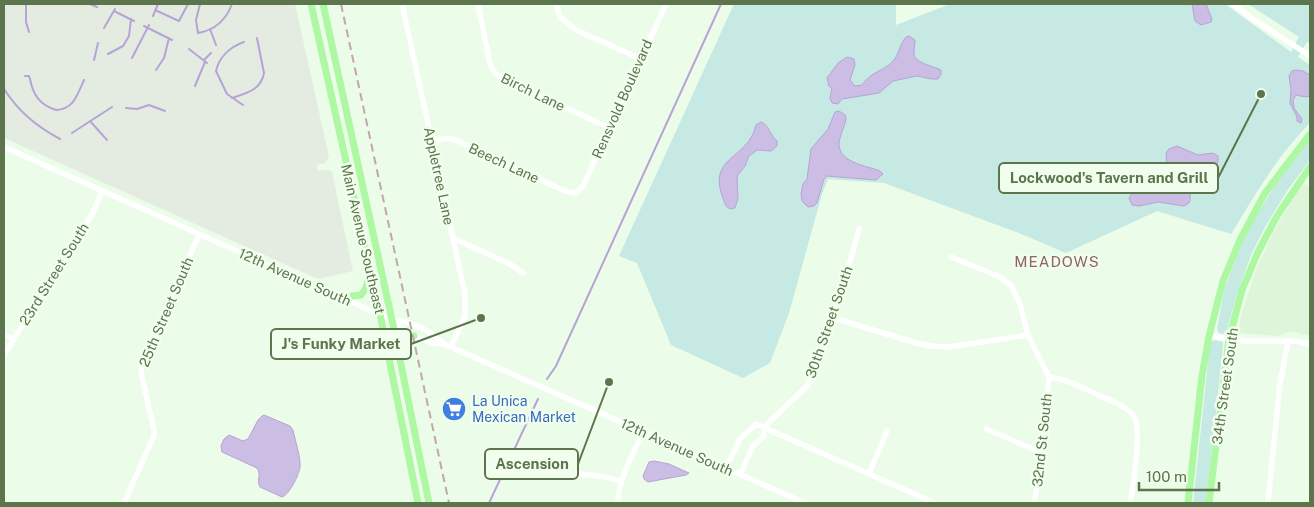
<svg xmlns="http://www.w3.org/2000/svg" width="1314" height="507" viewBox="0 0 1314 507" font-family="'Public Sans',sans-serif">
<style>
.residential{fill:#dff5d9}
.industrial{fill:#e4ece1}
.green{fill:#c6e9e3}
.water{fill:#ccbde5;stroke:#b7a3d6}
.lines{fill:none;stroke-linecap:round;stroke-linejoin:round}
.stream{stroke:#b7a3d6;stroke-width:2}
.minor{stroke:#fff;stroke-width:5.5}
.major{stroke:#aef7a3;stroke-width:7}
.rail{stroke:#c5a6ad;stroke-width:2;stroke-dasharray:8 5;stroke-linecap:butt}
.labels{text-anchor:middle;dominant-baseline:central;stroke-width:5;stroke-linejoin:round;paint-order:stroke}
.street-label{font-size:14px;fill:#5d754d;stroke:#f1feee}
.shop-label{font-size:14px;fill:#366cbe;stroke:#f1feee;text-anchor:start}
.neighbourhood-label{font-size:15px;letter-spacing:1px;fill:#916568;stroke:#f1feee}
.leader{fill:none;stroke:#5d754d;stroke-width:2}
.callout-dot{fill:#5d754d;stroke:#f1feee;stroke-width:2}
.callout{fill:#f1feee;stroke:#5d754d;stroke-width:2}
.callout-label{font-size:15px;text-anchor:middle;font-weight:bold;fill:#5d754d}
</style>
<rect width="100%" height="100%" fill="#ebfce8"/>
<!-- residential -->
<path class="residential" d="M1303,182L1310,188V336L1290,331L1279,336L1238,333L1241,315L1257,267L1274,231Z"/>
<!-- industrial -->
<path class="industrial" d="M4,4H295L329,157L325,163L317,165L318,171L327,170L332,172L353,271L318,279L4,138Z"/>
<!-- green -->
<path class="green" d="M734,4H896V25L950,4H1225L1291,52L1299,37L1248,4H1310V44L1307,42L1298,57L1310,65V123C1277,156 1255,195 1231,234L1157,211L1066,253L1019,233L884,183L828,179L822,194L789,313L770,363L743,378L671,345L637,263L619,256Z
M1310,139V160L1287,191L1265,227L1251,255L1236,297L1227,330L1224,334L1219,333L1217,329L1224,290L1241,246L1252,223L1278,180Z
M1216,340L1223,342V346L1206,503H1193L1210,344L1212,341Z"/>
<!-- water -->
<path class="water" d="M1192,4H1206L1212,19L1211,22L1201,25L1195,21Z
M909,36L915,40C915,45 914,48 914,53C914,63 933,66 941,70V74L938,79H931L917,76L893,81L879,93L842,99L838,104L832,103L830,98L832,89L829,86L827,78L838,63L847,57L854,59L855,65L850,80L855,86L862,85C873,70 883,72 893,61C899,55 899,45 906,37Z
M1296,70L1303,71L1310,75V96L1305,97L1296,95L1293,100L1294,108L1302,119L1301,123L1297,121V117L1290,103L1291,89L1289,76L1292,71Z
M839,111L845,115L846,118C845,127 839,136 839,145C840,163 868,166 880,171L883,174L876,180L827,176L824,179L817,203L814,206L808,207L802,201L801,194L803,184L807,179L811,149L828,129L835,112Z
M761,122C769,125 770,135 777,141V146L771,151L757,150L749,156L745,166L737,176L738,198L735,208C728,210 726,207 724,201C705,155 748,161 756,125Z
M1177,146L1198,155L1213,153L1218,156V162L1216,165C1208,171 1186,174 1188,186C1189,193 1192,196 1189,203L1184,206L1158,202L1139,206L1132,205L1129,198C1139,179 1160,194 1168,179L1166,153L1169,149Z
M264,415L290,426L293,430C295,440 301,458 300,467C299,475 289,495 282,497L260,487C256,481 262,475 257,468L222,452L221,446L224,439L229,435L243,441L248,439L258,420L262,416Z
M654,461L669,464L689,473L686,475L648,482L644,479L643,476L649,462Z"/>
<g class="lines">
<!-- stream -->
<path class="stream" d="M26,4V22L29,32
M90,4L97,7
M200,4L196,20L198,33C216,30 226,20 232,4
M155,10L179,21L188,4
M114,11L134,21
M153,16L158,4
M144,26L172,40
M104,28L115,9
M210,29L216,45
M189,49L207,63
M108,54L123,46L129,36L131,19
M132,58L149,25
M94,60L98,43
M204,60L211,53
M156,70L164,58L169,38
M25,76H29L30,79C33,95 40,105 56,110C74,109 77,95 84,80
M195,86L205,62
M4,89C19,112 36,126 60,139
M232,98C247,93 261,90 264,73L257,38
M243,105L227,94L216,71C219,57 230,47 244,42
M126,108L137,109L149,105L165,111
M90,121L107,140
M72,133L112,107
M547,379L556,366L721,4
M489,503L538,399"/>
<!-- minor -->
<path class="minor" d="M402,4L465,294V316L451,347
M478,4L490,64L495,73L507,81L610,128
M556,4L560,17L576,30L641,59
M1233,4L1253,19L1310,56
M432,141L447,138L455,140L565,191L576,193L583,186L666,4
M4,147L392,320C408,319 434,333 444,344L805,503
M453,238L510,264L523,273
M951,257L998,276L1011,285L1020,304L1028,335L1049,377
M834,318L916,343L932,346L949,347L1028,335
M392,320C406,333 425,344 444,344
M4,335L14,339
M1209,336L1245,341H1295L1310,344
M4,355L92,214L102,192
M1049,377C1066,379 1081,387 1096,394C1109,400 1124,404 1133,415C1143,427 1133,486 1130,503
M986,429L1040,452
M726,468L740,439L756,424L935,503
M566,472L606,477L621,482
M869,474L887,431
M740,475L753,446L764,436V427L807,386L816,371L834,318L859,229
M124,503L154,436V430L142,377L141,370L142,362L199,235
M618,503C617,482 634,452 643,432
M1034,503L1037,487L1040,452L1049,377
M1268,503L1280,383L1288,342"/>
<!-- major -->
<path class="major" d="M311,4L380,314L418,503
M323,4L392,320L429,503
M343,297L361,295L366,288L370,273
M399,351L405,340L414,336
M1188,503L1202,376L1209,336L1223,281L1240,240L1265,193L1310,134
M1209,503L1229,339L1242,290L1258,252L1277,216L1310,167"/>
<!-- rail -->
<path class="rail" d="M341,4L449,503"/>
</g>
<!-- icons -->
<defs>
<g id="supermarket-disc" transform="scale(1.25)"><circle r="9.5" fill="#3f7fe0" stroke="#f1feee"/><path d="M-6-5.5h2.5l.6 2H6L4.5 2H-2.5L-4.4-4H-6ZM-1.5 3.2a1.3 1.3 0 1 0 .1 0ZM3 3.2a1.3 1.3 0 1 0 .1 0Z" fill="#fff"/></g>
</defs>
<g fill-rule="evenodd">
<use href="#supermarket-disc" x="454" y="409"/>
</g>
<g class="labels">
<!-- street labels -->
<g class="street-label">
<text transform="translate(533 92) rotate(26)">Birch Lane</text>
<text transform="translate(622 99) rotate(-66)">Rensvold Boulevard</text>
<text transform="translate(504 163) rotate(25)">Beech Lane</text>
<text transform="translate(439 176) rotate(78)">Appletree Lane</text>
<text transform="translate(363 239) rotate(77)">Main Avenue Southeast</text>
<text transform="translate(54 274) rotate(-58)">23rd Street South</text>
<text transform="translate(295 277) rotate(24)">12th Avenue South</text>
<text transform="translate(166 312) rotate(-67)">25th Street South</text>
<text transform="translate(829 322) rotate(-71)">30th Street South</text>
<text transform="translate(1225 386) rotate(-82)">34th Street South</text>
<text transform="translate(1042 440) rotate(-84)">32nd St South</text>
<text transform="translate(677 447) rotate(24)">12th Avenue South</text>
</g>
<!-- shop labels -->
<g class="shop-label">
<text x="472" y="401">La Unica<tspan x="472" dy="16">Mexican Market</tspan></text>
</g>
<!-- neighbourhood labels -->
<g class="neighbourhood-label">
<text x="1057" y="261">MEADOWS</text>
</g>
</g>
<!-- callouts -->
<path class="leader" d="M1261 94L1218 178M481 318L411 344M609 382L578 464"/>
<g class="callout-dot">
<circle cx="1261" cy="94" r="5"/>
<circle cx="481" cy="318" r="5"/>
<circle cx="609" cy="382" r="5"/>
</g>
<g class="callout">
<rect x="999" y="163" width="219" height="30" rx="5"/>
<rect x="271" y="329" width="140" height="30" rx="5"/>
<rect x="485" y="449" width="93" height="30" rx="5"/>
</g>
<g class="callout-label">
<text x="1109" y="183">Lockwood's Tavern and Grill</text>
<text x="341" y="349">J's Funky Market</text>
<text x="532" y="469">Ascension</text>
</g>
<!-- border -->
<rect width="1314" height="507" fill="none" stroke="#5d754d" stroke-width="10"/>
<!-- scale -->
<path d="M1139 482v8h80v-8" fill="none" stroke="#5d754d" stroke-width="2.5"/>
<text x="1146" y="482" font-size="15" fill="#5d754d" stroke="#f1feee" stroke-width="4" paint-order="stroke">100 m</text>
</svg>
